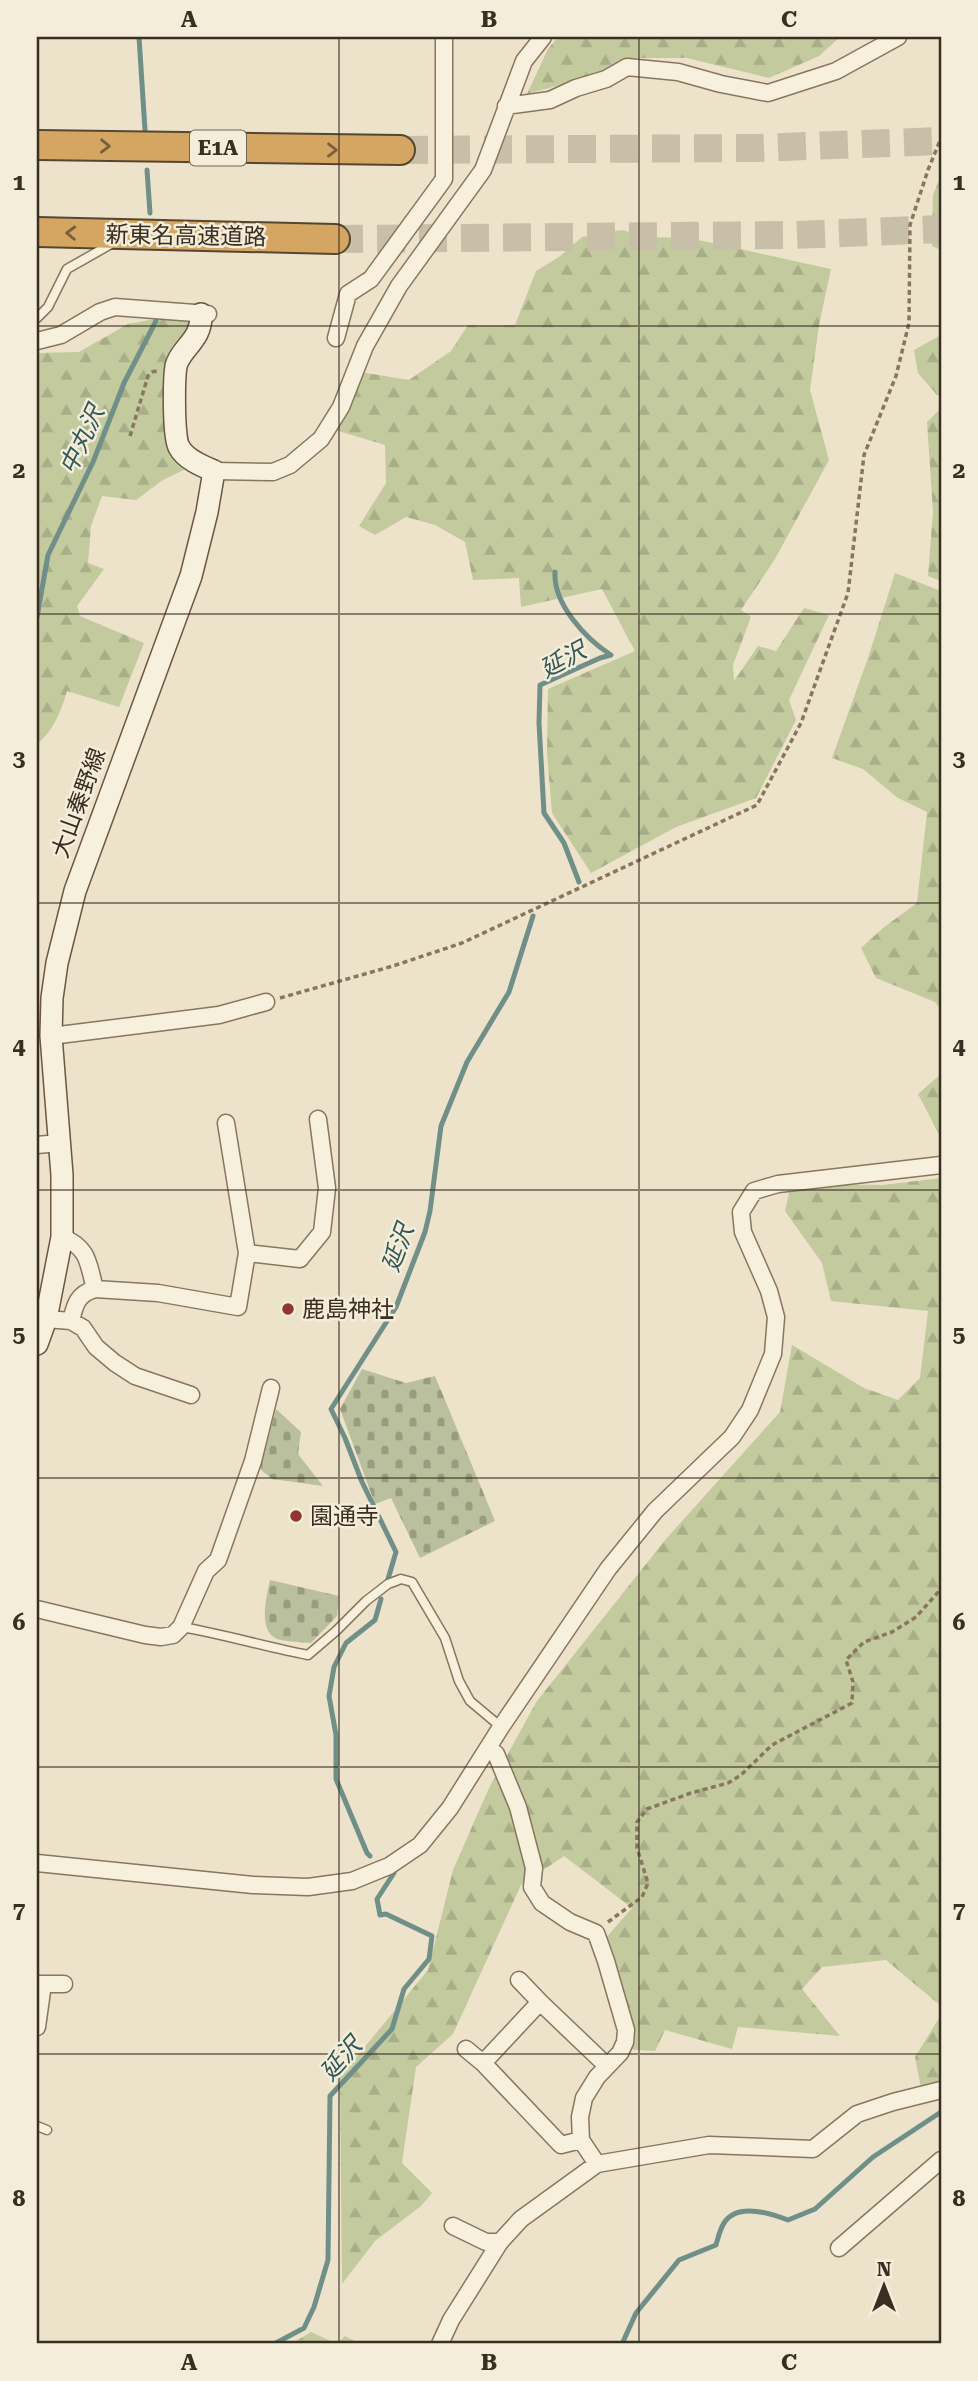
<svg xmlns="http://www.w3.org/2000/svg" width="978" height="2381" viewBox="0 0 978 2381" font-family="'Roboto Serif','Noto Sans JP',serif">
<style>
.forest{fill:url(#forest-firs)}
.cemetery{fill:url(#cemetery-stones)}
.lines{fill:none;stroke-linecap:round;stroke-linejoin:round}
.stream{stroke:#718f89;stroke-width:5}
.highway-tunnel{stroke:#c8bfa8;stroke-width:28;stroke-dasharray:28 14;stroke-linecap:butt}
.lane-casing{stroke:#88765f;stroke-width:11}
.street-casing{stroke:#88765f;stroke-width:19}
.secondary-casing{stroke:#6a5842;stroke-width:24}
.highway-casing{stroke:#564533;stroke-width:32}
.path{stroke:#88765f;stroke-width:3.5;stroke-dasharray:5 3.5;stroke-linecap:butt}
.lane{stroke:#f7f0dd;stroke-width:8}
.street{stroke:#f7f0dd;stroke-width:16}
.secondary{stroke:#f7f0dd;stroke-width:21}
.highway{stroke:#d4a662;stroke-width:28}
.oneway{stroke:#775e3c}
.grid{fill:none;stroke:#392e22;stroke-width:2;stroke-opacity:0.55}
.poi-dot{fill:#933633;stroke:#f4edd9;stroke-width:2.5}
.labels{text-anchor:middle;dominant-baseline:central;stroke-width:5;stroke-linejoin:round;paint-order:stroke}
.shield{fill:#f4edd9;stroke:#716759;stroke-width:2}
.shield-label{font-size:21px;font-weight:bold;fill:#392e22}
.street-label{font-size:23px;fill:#392e22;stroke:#f4edd9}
.poi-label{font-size:23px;fill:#392e22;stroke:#f4edd9;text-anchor:start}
.water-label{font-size:24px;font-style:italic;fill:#325857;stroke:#f4edd9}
.neatline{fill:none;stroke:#392e22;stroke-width:2.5}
.grid-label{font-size:23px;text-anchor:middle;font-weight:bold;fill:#392e22}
</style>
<defs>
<pattern id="forest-firs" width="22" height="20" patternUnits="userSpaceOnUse" patternTransform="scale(1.75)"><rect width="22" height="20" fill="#c3ca9e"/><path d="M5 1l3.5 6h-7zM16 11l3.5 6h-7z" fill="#a8ae88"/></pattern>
<pattern id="cemetery-stones" width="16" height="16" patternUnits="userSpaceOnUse" patternTransform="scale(1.75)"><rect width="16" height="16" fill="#bac09d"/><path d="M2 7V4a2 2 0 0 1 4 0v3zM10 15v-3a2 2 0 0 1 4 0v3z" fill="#989c80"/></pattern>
</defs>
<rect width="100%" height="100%" fill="#ece3ca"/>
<!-- forest -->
<path class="forest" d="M558,37H840L819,56L769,78L687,58H627L597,75L527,94L548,49Z
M941,175V250L932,246L933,195Z
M622,230L647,237L689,238L831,269L819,325L810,390L829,460L775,559L741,610L751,617L733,665L734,681L758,646L776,651L804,608L829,615L789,700L796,720L756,798L676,827L591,873L552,813L547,753L548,689L635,651L602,589L521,607L519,578L473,580L465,542L435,525L406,517L375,535L359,526L386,483L385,445L335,430L360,372L409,380L451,351L468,325H515L536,271L559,257L582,237Z
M166,317L194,320L165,405L194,465L163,480L136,500L102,496L91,526L88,563L104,569L77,606L80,616L144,643L119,707L67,691C62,709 53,732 37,744V353L79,352L128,324Z
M941,335V396L937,395L918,373L914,350Z
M941,408V581L928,576L933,512L927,422Z
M895,573L941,591V1010L935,1002L876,978L861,948L883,928L917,903L927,812L898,798L863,769L832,758L868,658Z
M941,1074V1138L918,1094Z
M941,1178V2006L886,1960L822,1967L802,1989L840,2036L738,2027L732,2049L665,2030L655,2051L624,2049L634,2027L605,1939L632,1908L564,1856L521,1885L453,2034L416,2067L402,2163L432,2193L421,2206L375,2241L342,2284L340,2077L428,1970L453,1870L489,1788L537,1701L666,1539L780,1412L792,1345L864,1388L898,1400L920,1378L928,1311L831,1301L822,1263L785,1211L791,1184L883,1185Z
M941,2015V2083L921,2088L915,2057Z
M311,2332L337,2344L345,2336L361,2344H291Z"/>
<!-- cemetery -->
<path class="cemetery" d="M362,1369L406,1383L435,1376L495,1521L420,1558L391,1498L375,1504L340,1409Z
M276,1409L301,1432L298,1454L323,1486L272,1479L260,1469Z
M270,1580L339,1596L337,1616L311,1643C301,1642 286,1642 277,1639C257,1631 267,1595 270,1580Z"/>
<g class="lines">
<!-- stream -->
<path class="stream" d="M139,37L145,130
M147,170L150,213
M555,572C553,604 586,639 611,655L600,658L540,685L539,723L544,813L564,843L579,882
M37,617L48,555L93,462L124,383L156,321
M388,1579L396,1552L362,1482L345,1438L331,1409L396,1307L425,1232L430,1211L441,1126L467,1062L509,992L533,916
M370,1856L367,1853L336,1779V1735L329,1696L334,1667L346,1643L375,1620L381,1599
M274,2344L304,2328L314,2307L328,2260L330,2096L392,2029L404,1989L429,1959L432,1936L386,1914L380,1915L377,1899L394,1873
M622,2344L636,2313L679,2260L716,2245C718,2238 720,2229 724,2223C737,2202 770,2213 788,2220L815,2209L873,2157L941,2112"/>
<!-- highway-tunnel -->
<path class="highway-tunnel" d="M400,150L755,148L941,141
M335,239L794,235L941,229"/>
<!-- lane casing -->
<g class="lane-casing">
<path id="lane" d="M37,318L48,307L67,269L111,244
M181,1627C224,1634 265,1647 308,1655L336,1631L366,1601L388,1584L401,1579L412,1582L445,1638L459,1681L470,1701L501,1727
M37,2126L47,2130"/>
</g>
<!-- street casing -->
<g class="street-casing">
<path id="street" d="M506,106L550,100L576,88L606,79L627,67L678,72L721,84L768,93L836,71L898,37
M336,338L348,294L371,279L444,179V37
M37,341L61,335L100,312L115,307L208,314
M214,471L273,472L290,465L321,439L341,407L365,346L399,286L483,170L524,61L543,37
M51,1036L219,1015L266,1002
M37,1145L59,1143
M62,1237C89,1248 88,1263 95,1289C77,1294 75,1305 71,1321
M247,1253L300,1259L322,1232L327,1188L318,1119
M95,1289L158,1293L238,1307L247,1253L226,1123
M46,1319L71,1321L83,1328L96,1347L115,1363L135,1376L191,1395
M37,1609L145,1635L161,1637L173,1635L181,1627L206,1571L218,1560L253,1461L271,1388
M488,1748L496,1754L518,1807L534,1868L532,1887L542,1903L570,1922L596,1933L606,1961L626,2030L625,2042L620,2053L597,2077L584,2098L580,2117L581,2140L597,2164
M37,1863L253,1885L308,1887L352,1881L389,1866L420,1845L450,1808L501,1727L608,1569L655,1511L732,1437L750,1410L773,1354L776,1317L769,1291L743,1232L741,1212L754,1191L778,1184L941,1165
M519,1980L540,2002
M37,1984H64
M37,2027L43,1984
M466,2049L483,2063
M581,2140L561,2145L483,2063L540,2002L607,2066
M453,2226L486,2242H500
M839,2248L941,2160
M440,2344L451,2320L500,2242L521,2219L597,2164L709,2145L813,2149L857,2114L893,2102L941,2090"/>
</g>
<!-- secondary casing -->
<g class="secondary-casing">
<path id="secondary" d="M37,1344L46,1319L62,1237V1175L51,1036L52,998L57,963L75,891L191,576L207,512L214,471C202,466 185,459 179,447C173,438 174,378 176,366C181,347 202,341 201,314"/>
</g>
<!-- highway casing -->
<g class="highway-casing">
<path id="highway" d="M37,145L400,150
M37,232L335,239"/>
</g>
<!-- path -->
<path class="path" d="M130,436L148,376L152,372L157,371
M280,998L393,966L462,943L757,805L801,723L848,593L864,455L896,376L909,323L910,225L928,170L941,138
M608,1922L642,1897L648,1883L637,1848V1822L647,1809L691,1793L728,1783L741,1775L772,1745L852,1703L853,1682L846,1660L864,1642L892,1632L916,1617L941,1589"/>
<!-- lane -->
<use href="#lane" class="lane"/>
<!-- street -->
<use href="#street" class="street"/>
<!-- secondary -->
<use href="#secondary" class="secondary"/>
<!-- highway -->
<use href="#highway" class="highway"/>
</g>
<!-- one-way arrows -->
<defs><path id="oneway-chevron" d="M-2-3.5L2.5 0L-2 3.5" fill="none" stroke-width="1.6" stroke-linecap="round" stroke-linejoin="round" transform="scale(1.75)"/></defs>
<g class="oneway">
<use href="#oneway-chevron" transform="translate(105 146) rotate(1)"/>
<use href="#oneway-chevron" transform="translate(332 150)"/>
<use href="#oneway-chevron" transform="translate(71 233) rotate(-178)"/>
</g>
<!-- grid -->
<path class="grid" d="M339,37V2344M639,37V2344M37,326H941M37,614H941M37,903H941M37,1190H941M37,1478H941M37,1767H941M37,2054H941"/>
<!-- markers -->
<g class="poi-dot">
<circle cx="288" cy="1309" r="7"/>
<circle cx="296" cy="1516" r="7"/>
</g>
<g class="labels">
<!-- shield labels -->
<rect class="shield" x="190" y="130.5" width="56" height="35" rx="5"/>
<g class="shield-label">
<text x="218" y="148">E1A</text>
</g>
<!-- street labels -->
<g class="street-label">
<text transform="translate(186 236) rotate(1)">新東名高速道路</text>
<text transform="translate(79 803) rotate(-70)">大山秦野線</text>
</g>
<!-- poi labels -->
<g class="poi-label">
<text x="302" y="1309">鹿島神社</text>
<text x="310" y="1516">園通寺</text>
</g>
<!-- water labels -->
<g class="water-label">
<text transform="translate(82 440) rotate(-65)">中丸沢</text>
<text transform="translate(563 660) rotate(-28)">延沢</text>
<text transform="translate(398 1248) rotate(-70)">延沢</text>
<text transform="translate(341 2059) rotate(-48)">延沢</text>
</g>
</g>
<!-- border -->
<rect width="978" height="2381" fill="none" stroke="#f4edd9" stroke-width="77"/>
<!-- north arrow -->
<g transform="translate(884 2286)" stroke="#f4edd9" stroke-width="5" paint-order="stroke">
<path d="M0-5L12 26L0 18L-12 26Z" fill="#392e22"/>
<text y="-10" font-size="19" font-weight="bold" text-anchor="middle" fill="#392e22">N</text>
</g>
<rect x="38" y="38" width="902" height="2304" class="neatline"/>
<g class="grid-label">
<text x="189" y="27">A</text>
<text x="489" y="27">B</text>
<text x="789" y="27">C</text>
<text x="19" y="190">1</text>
<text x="959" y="190">1</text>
<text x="19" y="478">2</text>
<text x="959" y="478">2</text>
<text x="19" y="766">3</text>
<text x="959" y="766">3</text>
<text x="19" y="1054">4</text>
<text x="959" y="1054">4</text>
<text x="19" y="1342">5</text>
<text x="959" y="1342">5</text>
<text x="19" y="1630">6</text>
<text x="959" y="1630">6</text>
<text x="19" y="1918">7</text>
<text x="959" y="1918">7</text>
<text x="19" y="2206">8</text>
<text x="959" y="2206">8</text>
<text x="189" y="2370">A</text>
<text x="489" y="2370">B</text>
<text x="789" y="2370">C</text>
</g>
</svg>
